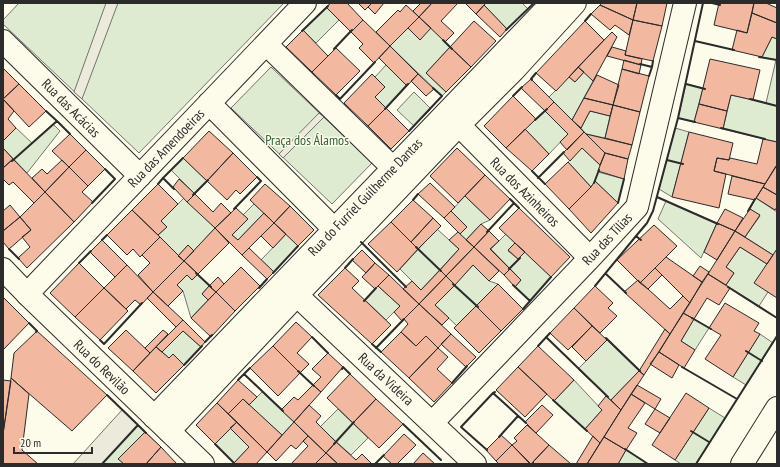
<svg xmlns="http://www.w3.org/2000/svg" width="780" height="467" viewBox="0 0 780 467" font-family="'PT Sans Narrow',sans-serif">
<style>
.green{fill:#deebd1;stroke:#74746e}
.parking{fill:#eceadb;stroke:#74746e}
.building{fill:#f2b8a0;stroke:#2b2b2b}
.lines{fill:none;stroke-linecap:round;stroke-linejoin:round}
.minor-casing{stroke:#2b2b2b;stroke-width:24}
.tertiary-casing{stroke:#2b2b2b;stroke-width:24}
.secondary-casing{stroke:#2b2b2b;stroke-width:24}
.minor{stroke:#fdfbea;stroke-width:22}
.tertiary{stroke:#fdfbea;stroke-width:22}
.secondary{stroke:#fdfbea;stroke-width:22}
.wall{stroke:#2b2b2b;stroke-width:2}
.labels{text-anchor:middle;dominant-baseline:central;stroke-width:3;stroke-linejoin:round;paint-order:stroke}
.street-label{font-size:14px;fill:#2b2b2b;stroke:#fdfbea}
.park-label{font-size:14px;fill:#34623c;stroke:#fdfbea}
</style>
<rect width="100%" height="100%" fill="#fdfbea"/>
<!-- green -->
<path class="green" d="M19,3H284L139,153L3,24V20Z
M486,3H522L528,9L507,29L484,5Z
M326,7L339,20L316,43L303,30Z
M408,28H431L450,47L426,73L446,92L442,96L390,46Z
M772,37L777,39V142L723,129L731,95L766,103L776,60L762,57Z
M386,65L407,86L386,108L375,97L384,87L375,77Z
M271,67L372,163L332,204L231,108Z
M584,72L593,81L572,120L549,97L569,77L575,82Z
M686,84L703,88L694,122L678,118Z
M414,92L431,109L414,126L397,110Z
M545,111L568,134L549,154L525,129Z
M590,111L610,116L605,138L586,134L581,128Z
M53,124L60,131L27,173L3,148V141L16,128L32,143Z
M675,128L689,132L672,197L659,189Z
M582,148L600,165L598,172L624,179L618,203L595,181L591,187L568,162Z
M183,158L207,181L195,194L171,170Z
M465,196L490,220L481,224L466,240L460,234L467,227L451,211Z
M184,198L215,228L194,251L188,245L178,256L158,235L167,227L161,221Z
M756,198L777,212V249L773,255L745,237L760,216L750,209Z
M666,201L717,223L701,258L658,219Z
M254,204L264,213L238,240L232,235L248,219L243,215Z
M437,229L459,249L421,290L400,269Z
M286,234L298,246L274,272L261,260Z
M506,234L515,243L508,251L518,259L525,252L551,277L530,301L515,287L521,280L491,249Z
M740,247L767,264L768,292L759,306L726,285L734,273L726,267Z
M473,265L489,281L498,284L457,326L435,305Z
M198,274L209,286L202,294L208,300L191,318L183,291L177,285L187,275Z
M378,286L400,306L386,320L365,300Z
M694,319L709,328L695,350L681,341Z
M183,331L201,347L184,365L173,354L169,358L162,352Z
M760,334L773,343L746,385L733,377Z
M607,340L639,371L611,400L578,369Z
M574,380L602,410L585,429L554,401Z
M262,392L294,422L282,435L249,405Z
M709,408L725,418L696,464H681L675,460Z
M338,409L368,438L351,455L320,427Z
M138,425L161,447L146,464H102Z
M230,428L249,447L234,463L215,444Z
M626,450L648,464H618Z"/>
<!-- parking -->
<path class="parking" d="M106,3H118L82,99L74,92Z
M319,113L324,117L283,158L279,154Z
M122,410L138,425L102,464H73Z"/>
<!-- building -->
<path class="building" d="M331,3H347L363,20L351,32L326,7Z
M358,3H372L365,10Z
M372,3H384L375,14L368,7Z
M421,3H432L419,17L413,11Z
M432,3H458L441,21L454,33L445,42L419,17Z
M465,3H486L476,14Z
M602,3H637L633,20L600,5Z
M637,3H667L662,26L633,20Z
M719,3H754L747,33L714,25Z
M754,3H766L777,8V23L752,13Z
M406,5L419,17L390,46L376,32L398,10L400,12Z
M484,5L507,29L500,37L476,14Z
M600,5L633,20L629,35L615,25L610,30L591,14Z
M752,13L777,23V39L772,37L762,57L732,50L737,30L747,33Z
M419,17L431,28L420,40L408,28Z
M363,20L390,46L374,63L359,48L363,44L351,32Z
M633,20L662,26L653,61L625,55Z
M474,21L496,41L471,67L450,47Z
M585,21L604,40L556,91L536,73Z
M303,30L328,56L312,72L286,47Z
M612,32L617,37L593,81L578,67Z
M390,46L418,74L407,86L379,58Z
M450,47L471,67L446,92L426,73Z
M612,47L626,51L625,55L642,59L641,65L607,56Z
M336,48L360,71L336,95L312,72Z
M710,59L760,70L753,100L731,95L727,111L699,104Z
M624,60L641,65L639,74L622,69Z
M578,67L584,72L575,82L569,77Z
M3,68L19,84L3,99Z
M622,69L649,76L640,112L613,105Z
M372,74L385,87L375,97L386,108L368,126L344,103Z
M418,74L434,89L426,96L411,81Z
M597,75L619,85L613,105L584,98Z
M531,79L554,102L545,111L521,88Z
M19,84L46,111L29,127L3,99Z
M513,96L536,119L506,148L484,126Z
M584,98L613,105L610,116L590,111L581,128L572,120Z
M3,99L14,111L8,119L16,128L3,141Z
M554,102L584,132L567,150L560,142L568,134L545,111Z
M699,104L727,111L723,129L694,122Z
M613,105L640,112L632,145L605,138Z
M386,108L409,131L391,149L368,126Z
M525,129L549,154L532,171L506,148Z
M209,131L233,153L207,181L183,158Z
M584,132L605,153L600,165L582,148L570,161L563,153Z
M689,132L733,143L729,160L717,158L714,171L726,174L719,208L672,197Z
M70,134L86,150L69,167L52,151Z
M586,134L632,145L628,159L605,153Z
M763,139L777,142V165L765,184L714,171L717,158L729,160L730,158L757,164Z
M457,148L485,175L458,203L430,176Z
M4,149L13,159L3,168V150Z
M86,150L105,169L88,186L69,167Z
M233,153L257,177L240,194L236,190L227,200L207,181Z
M605,153L628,159L624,179L598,171Z
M13,159L45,192L34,203L13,182L9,185L3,179V168Z
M62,160L69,167L45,192L32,178L42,169L47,174Z
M568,162L591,187L569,209L545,184Z
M776,166L777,167V195L763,187Z
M69,167L88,186L82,192L93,202L74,222L45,192Z
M485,175L510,199L490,220L465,196Z
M732,176L765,184L755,200L728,194Z
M179,179L195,194L187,202L173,187Z
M595,181L618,203L591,233L569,209L591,187Z
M430,183L455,207L444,218L418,194Z
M158,184L178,204L161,221L167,227L158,235L132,210Z
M265,184L290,206L274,223L250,200Z
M763,187L777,195V207L775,210L756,198Z
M45,192L74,222L27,268L18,258L30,247L22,237L31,230L20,217Z
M195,194L213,212L221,203L231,213L215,228L187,202Z
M413,200L433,218L411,242L391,222Z
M10,205L20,217L3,231V211Z
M290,206L314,230L298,246L274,223Z
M236,208L248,219L232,235L238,240L264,213L274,223L242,255L215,228Z
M519,208L570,257L551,277L499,228Z
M725,209L743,218L735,231L717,223Z
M750,209L760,215L745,237L735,231Z
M132,210L160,237L140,257L133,249L127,255L107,235Z
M451,211L467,227L460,234L444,218Z
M20,217L31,230L9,249L3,242V231Z
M433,218L441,226L418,249L411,242Z
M391,222L418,249L397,272L368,244Z
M274,223L286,234L273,248L261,236Z
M717,223L735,231L717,260L704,252Z
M481,224L489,231L474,247L466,240Z
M654,225L677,246L640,283L617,260Z
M215,228L229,243L198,274L184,261Z
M489,231L499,241L490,249L510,269L504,275L474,247Z
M735,231L773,255L767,264L740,247L726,267L734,273L726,285L708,274Z
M458,232L474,247L446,276L440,270L459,249L449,240Z
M160,237L184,261L153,292L138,275L150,263L142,255Z
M102,240L127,265L115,277L90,252Z
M515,243L525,252L518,259L508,250Z
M188,245L194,251L184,261L178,256Z
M474,247L499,271L489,281L473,265L455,285L446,276Z
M249,248L274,272L267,279L242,255Z
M777,249V298L754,283Z
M362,250L375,263L366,273L352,260Z
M666,257L702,282L690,303L655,268Z
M184,261L198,274L192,280L187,275L177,285L183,291L168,306L153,292Z
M79,263L104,288L75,317L50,293Z
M375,263L389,275L375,289L362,277Z
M127,265L153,292L141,305L135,300L126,309L104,288Z
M700,266L709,272L702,282L693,276Z
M241,267L260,286L235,311L216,292Z
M345,268L359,281L352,288L391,325L372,344L318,295Z
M655,268L662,275L648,289L640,283Z
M510,269L521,280L515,287L504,275Z
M440,270L446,276L419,304L403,289L412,281L421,290Z
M708,274L730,288L719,305L707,298L694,319L683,313Z
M389,275L419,304L402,321L394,312L400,306L378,286Z
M446,276L455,285L435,305L449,318L442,325L419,304Z
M218,277L224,284L216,292L209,286Z
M638,280L670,309L683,296L690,303L670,334L624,292Z
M498,284L523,309L501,331L476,306Z
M209,286L216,292L208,300L202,294Z
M595,286L613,303L608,308L617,316L600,333L574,308Z
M104,288L128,311L100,340L75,317Z
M153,292L183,320L176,327L147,298Z
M216,292L235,311L211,337L191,318Z
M3,297L29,323L3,350Z
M725,303L759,323L754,331L760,334L733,377L705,359L721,335L709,328Z
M419,304L451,334L438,348L426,336L416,346L401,332L408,324L404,319Z
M476,306L501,331L479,353L454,328Z
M574,308L592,326L568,350L550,333Z
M683,313L694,319L681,341L695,350L684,368L659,352Z
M183,320L205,342L201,347L183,331L162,352L156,347Z
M296,322L312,337L297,353L309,364L300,373L273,346Z
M592,326L607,340L586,361L572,347Z
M665,329L670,334L644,375L639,371Z
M126,330L150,353L133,371L108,348Z
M163,330L168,334L150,353L145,348Z
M37,331L107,395L72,431L11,378L14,353Z
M401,332L416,346L426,336L438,348L409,378L381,352Z
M451,334L476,357L466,367L441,344Z
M273,346L300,373L278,396L250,368Z
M538,346L574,380L554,401L518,367Z
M156,347L169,358L173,354L184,365L156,393L133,371Z
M438,348L448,357L437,369L452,383L434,402L409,378Z
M659,352L679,365L672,378L650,364Z
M328,353L343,367L321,392L313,385L321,377L312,369Z
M518,367L547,394L525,417L496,390Z
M639,371L644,375L621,410L611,400Z
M350,374L376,399L353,423L327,398Z
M11,378L29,394L22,450L38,464H3V434Z
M3,380L11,381L3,434Z
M238,380L257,397L249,405L243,399L228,414L217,403Z
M313,385L321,392L294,422L281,410L294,397L298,400Z
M637,385L661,399L655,409L631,394Z
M686,393L709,408L675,460L652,445Z
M631,394L645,403L628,428L637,433L626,450L604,437Z
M606,396L621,410L600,443L585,429L602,410L598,406Z
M243,399L282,435L267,452L228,414Z
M376,399L403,424L379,448L353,423Z
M217,403L237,422L215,444L196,425Z
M309,405L321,416L316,422L336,442L326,453L294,422Z
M542,405L553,415L536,433L525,422Z
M655,409L670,418L660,433L645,424Z
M237,422L267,452L256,464H236L234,463L249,447L230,428Z
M294,422L308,436L296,449L291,445L276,461L267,452Z
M527,425L549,445L531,464L512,445L517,441L514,438Z
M145,432L161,447L146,464H124L118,459Z
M404,434L416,445L397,464H392L383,456Z
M501,435L512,445L496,461L486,450Z
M308,436L326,453L315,464H291L308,446L303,441Z
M593,436L600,443L587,464H576Z
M604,437L626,450L618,464H587Z
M336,442L356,460L362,454L372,464H338L326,453Z
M512,445L530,464H499L496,461Z
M549,445L571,464H535L533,462Z
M161,447L177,464H146Z
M326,453L338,464H315Z
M423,453L435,464H413Z"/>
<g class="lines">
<!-- minor casing -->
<g class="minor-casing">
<path id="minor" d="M3,41L140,176
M266,44L393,168
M209,103L334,229
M449,115L590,258
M286,285L475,464
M27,294L305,3
M154,417L552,3
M433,422L590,258L637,207L685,3
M169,431L297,295L459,125L514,70L575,3"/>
</g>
<!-- tertiary casing -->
<g class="tertiary-casing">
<path id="tertiary" d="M3,269L27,294L203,464"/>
</g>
<!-- secondary casing -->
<g class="secondary-casing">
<path id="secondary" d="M742,464L777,408"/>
</g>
<!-- minor -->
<use href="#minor" class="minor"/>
<!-- tertiary -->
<use href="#tertiary" class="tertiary"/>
<!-- secondary -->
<use href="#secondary" class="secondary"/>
<!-- wall -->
<path class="wall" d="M712,3L720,5
M585,21L591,14
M506,30L534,3
M302,31L328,6
M443,40L452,49
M695,41L734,50
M334,49L352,30
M759,57L777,60
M640,64L652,67L653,61
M649,76L652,67
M532,80L531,79L536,73
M686,84L705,89
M336,95L340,99L375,62
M513,96L522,87
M750,99L777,106
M385,109L408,84
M46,111L57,121
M678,118L695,122
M535,120L547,109
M721,128L765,139
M409,131L442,96L433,88
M667,160L683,164
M12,161L57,121L70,134
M532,171L545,184
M163,178L183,158
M538,178L564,152
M594,183L599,170
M158,184L163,178L174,189
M193,195L208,180
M657,197L718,224
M510,199L519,208
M413,200L418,194
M92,203L115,179L105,169
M618,203L624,179
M234,209L261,181L257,177
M748,211L755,199
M487,232L514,203
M102,240L107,235
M641,240L636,236L647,223L653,211L678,118L703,3
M361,242L406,287
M416,247L441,271
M9,249L19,259
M79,263L91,251
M345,268L353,259
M509,269L520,258
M196,273L211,287
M273,273L298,246
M606,274L626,293
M453,284L478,307
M513,285L530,301
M595,286L636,236
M728,287L777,318
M259,288L267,279
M364,301L376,288
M523,309L551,277
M692,318L711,329
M29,323L37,331L36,332
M312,337L328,353
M546,337L608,397
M606,338L640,371
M100,340L104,344L142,303
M205,342L212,335
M372,344L381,352
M538,346L550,333
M376,348L404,319
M746,351L762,361
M184,365L202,346
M682,367L737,399
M342,369L343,367L350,374
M298,371L314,386
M244,374L283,411
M238,380L250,368
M452,383L467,366
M495,392L493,393L526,423
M553,400L587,431
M403,424L441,460
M138,425L146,433
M691,431L709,442
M499,437L518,416
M215,444L234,463
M334,444L354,422
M625,449L648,464
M487,450L461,427L493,393
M102,464L138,425L107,395
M375,464L384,455
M696,464L777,336"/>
</g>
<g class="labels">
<!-- street labels -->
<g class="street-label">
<text transform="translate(71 108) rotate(45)">Rua das Acácias</text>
<text transform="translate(166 148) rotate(-46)">Rua das Amendoeiras</text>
<text transform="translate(525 192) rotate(45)">Rua dos Azinheiros</text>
<text transform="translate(365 197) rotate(-46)">Rua do Furriel Guilherme Dantas</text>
<text transform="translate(607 239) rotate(-47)">Rua das Tílias</text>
<text transform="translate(102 367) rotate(44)">Rua do Revilão</text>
<text transform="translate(386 379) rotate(43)">Rua da Videira</text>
</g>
<!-- park labels -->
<g class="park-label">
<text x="307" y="140">Praça dos Álamos</text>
</g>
</g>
<!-- border -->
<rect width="780" height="467" fill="none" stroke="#2b2b2b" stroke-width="8"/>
<!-- scale -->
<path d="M14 447v6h78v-6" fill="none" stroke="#2b2b2b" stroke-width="2"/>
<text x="20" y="447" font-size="12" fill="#2b2b2b" stroke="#fdfbea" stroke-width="3" paint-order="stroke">20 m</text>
</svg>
